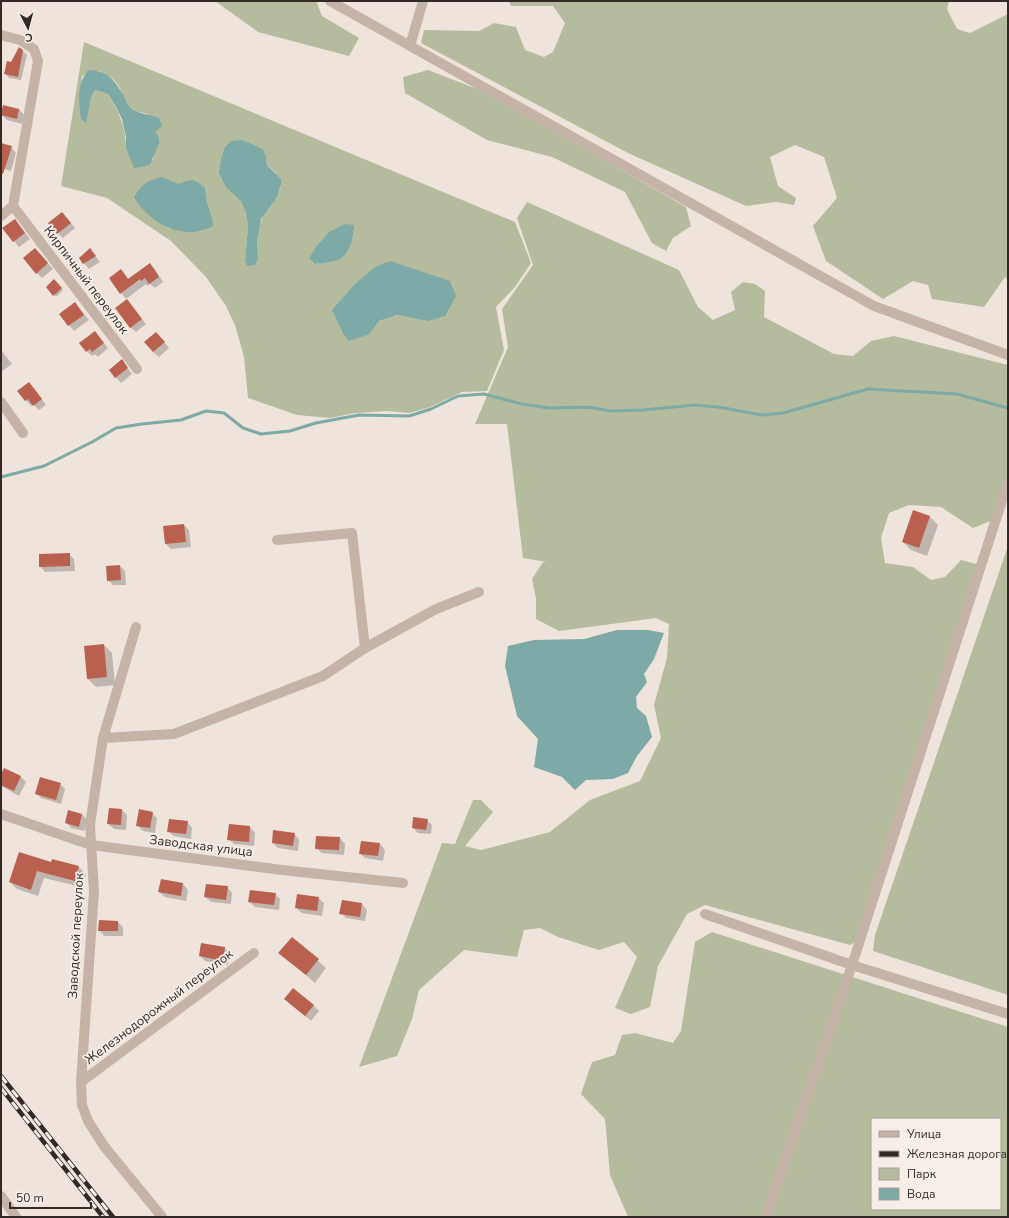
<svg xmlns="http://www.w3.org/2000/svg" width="1009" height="1218" viewBox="0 0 1009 1218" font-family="'Nunito Sans',sans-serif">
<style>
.green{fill:#b4bc9d;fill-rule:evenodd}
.water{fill:#7da9a7}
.shadow{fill:#0003}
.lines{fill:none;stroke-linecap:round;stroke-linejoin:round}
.stream{stroke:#7da9a7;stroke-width:3}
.building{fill:#b9604f}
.minor{stroke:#c5b3a8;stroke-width:10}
.rail-casing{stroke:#332a28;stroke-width:4.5}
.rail{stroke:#f7eee7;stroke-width:3;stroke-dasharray:9;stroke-linecap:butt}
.labels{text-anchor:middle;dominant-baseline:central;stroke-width:3.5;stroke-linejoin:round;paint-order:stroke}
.street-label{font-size:13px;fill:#332a28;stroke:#f7eee7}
</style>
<rect width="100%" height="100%" fill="#efe4db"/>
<!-- green -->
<path class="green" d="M215,1H316L322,16L359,38L349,56L258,32Z
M509,1H949L947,9L957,29L970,33L1008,14V279L1005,277L984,307L932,299L928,285L913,281L883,299L826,261L813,226L837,198L824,157L795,145L770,157L778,186L796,198L794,205L776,202L746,206L628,153L421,43L424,30L479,31L494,23L516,27L525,50L544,57L553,52L565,23L553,6H511Z
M84,42L515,222L531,263L515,287L496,307L504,350L487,391L462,392L430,407L409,413L387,411L355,413L330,418L297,415L248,398L244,357L235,325L226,306L206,277L171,241L107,198L61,186ZM99,71C103,73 109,76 113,79C128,95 121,110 148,114L155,132L159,144L155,151L153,160L126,148C126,128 119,111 108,94L95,90L91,97L81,86L82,76ZM243,140L263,149L266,156L267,165L275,172L281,185C279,195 273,202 267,210C257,223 256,243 258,259L245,260L248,227L246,213L241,200ZM178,184L205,188L207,202L212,217L170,229L150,216L134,199L143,185ZM354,231C347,259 341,259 315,264L325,237L330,232ZM355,284L427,321L399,315L379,321L370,334Z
M428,70L485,92L686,207L691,226L673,238L666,251L652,243L625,192L552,157L487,140L405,93L403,77Z
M527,202L679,270L698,307L713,320L735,310L731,292L743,282L755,284L765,291L764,317L834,354L853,356L871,341L894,336L1008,365V491L998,518L973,528L941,507L909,505L889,513L881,538L885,563L913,567L931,580L945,577L961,560L984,566L862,938L850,945L705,905L687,914L658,966L650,1007L631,1014L615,1008L637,957L624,942L599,950L558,937L540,928L524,930L517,957L464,950L419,990L412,1019L397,1056L359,1067L442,843L455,844L473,800H481L493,812L465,846L481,850L550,832L590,800L640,781L661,738L654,705L667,658L669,624L656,618L559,631L536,619V599L532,579L543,562H547L523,558L507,424H475L508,347L502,309L533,265L517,218Z
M1008,546V995L873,951L875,935Z
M712,932L1008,1027V1217H628L610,1175L605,1119L581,1094L592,1062L615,1055L622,1035L635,1033L673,1043L681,1031L695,942ZM872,1119H1000V1209H872Z"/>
<!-- water -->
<path class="water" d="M89,70C109,71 114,80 124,96C126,100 127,104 130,107C137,114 149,114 159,118L162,126L155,132C158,135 160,139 159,144C158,146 151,163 150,164C146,167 139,167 134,168L126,148V137L122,119L115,105L108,94L95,90L91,97L86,123L81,119C79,103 76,82 89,70Z
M243,140L263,149L266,156L267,165L281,179V185L277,197L261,219L257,241L258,259L255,265L247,266L245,260L248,227L246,213L241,201L226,187L219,173L221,160L225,147L232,141Z
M162,177L178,184C192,179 194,178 205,188L207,202L212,217L213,226C182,242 152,224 134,198C141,184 147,181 162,177Z
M345,224L354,225C354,236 350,253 340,259C333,262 322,263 315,264L309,258L316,247L329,232Z
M390,261L450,281L456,296L445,316L427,321L398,315L379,321L370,334L349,341L344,335L332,310L355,284L375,267Z
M617,630H648L664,633L654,659L644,674L647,682L636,697L637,708L646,716L652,737L637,756L628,773L613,779L586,780L575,790L562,777L534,767L538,739L517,716L505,666L508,646L534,640L584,639Z"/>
<!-- shadow -->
<path class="shadow" d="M23,51L27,55L21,80L9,78L5,73L11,63Z
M19,109L24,115L22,124L7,120L2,115Z
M1,144L11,147L16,153L11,171L1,168Z
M67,218L75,228L63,238L58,233Z
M15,220L30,239L19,247L4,229Z
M90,249L100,262L89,269L80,258Z
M40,254L53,269L42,278L37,273Z
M150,264L155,269L163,282L155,288L150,284L147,286L146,284L126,299L110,278L126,276L128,279Z
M54,281L63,290L56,297L47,287Z
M75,303L89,320L74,331L60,314Z
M132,306L146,324L136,332L130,327Z
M100,338L108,348L98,357L95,354L92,356L87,351Z
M161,338L169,348L159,357L153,352Z
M1,350L12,364L1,372Z
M122,361L132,374L121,383L110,370Z
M34,388L46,405L39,410L33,404L31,406L18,391Z
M914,512L930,517L938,525L927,556L911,550L903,542Z
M184,525L189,530L191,547L171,549L166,544Z
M69,554L74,559L75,571L45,572L40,566Z
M120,566L125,571L126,585H113L108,580Z
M104,645L112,653L115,685L96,687L88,679Z
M4,769L21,777L26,782L19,796L1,786V776Z
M60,784L65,789L61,804L41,798L36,793Z
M122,810L127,815L126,830L114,829L108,824Z
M69,811L82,814L87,820L84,831L71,828L66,822Z
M152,813L157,818L155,833L143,831L138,826Z
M427,820L432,825L431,834L418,833L413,828Z
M187,822L192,828L191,839L174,836L168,831Z
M250,827L255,833L254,846L234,844L228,839Z
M274,831L294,834L299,839L298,851L278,848L273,843Z
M340,838L345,844L344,855L322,853L316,848Z
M380,844L385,850L383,861L365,858L360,853Z
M52,864L79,867L86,874L82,887L44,878L38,896L17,889L10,882Z
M162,880L183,884L188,890L186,901L165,897L159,892Z
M227,887L232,893L231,904L211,902L205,897Z
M275,894L280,899L279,910L255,907L249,902Z
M318,898L324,903L322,916L302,913L296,908Z
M362,904L367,910L365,921L346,918L341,913Z
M118,922L123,927V936H104L99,930Z
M292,938L326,968L315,983L280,953Z
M225,948L230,954L228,965L205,961L200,956Z
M285,999L314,1006L319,1011L311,1021Z"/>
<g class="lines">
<!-- stream -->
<path class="stream" d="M1,477L44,466L92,442L116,428L142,424L181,420L206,411L224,413L243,428L261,434L290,431L316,423L359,415L409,416L431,409L458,396L484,394L522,404L549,408L587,407L611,411L643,410L695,405L718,407L762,415L783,413L868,389L957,394L1008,408"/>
</g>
<!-- building -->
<path class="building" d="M19,47L23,50L18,77L4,74L7,61L11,62Z
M3,105L19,109L17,119L1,115Z
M1,143L12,146L3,174H1Z
M62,212L71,223L57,234L48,223Z
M15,219L25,233L13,242L2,228Z
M35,248L48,263L36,274L23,258Z
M90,248L96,256L83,264L79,258Z
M150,263L159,277L149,284L145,278L141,281L140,279L120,294L109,278L121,269L128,279Z
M54,279L62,288L53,296L46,287Z
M127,299L142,319L130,328L115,308Z
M75,302L84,315L68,326L59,314Z
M95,331L104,343L92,352L90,349L86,352L79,343Z
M156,332L165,342L153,352L144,342Z
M122,359L128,368L115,378L109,370Z
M29,382L42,399L33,406L28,399L25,401L17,391Z
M913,510L930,516L919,548L902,542Z
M184,524L186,542L165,544L163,526Z
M70,553V566L39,567V554Z
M120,565L121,580L107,581L106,566Z
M104,644L107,677L87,679L84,646Z
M4,768L21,776L14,791L1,785V774Z
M40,777L61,783L56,800L35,794Z
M109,808L122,809L121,825L107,824Z
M139,809L153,812L150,828L136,826Z
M68,810L82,814L79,827L65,823Z
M413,817L428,819L426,830L412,828Z
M169,819L188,821L186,834L167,832Z
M229,824L250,826L249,842L227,840Z
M273,830L295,833L293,846L272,843Z
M316,836L340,837L339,850L315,849Z
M361,841L380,843L378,856L359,854Z
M19,852L51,862L52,859L79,866L75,881L37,871L31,890L9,882Z
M161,879L183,883L181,896L158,892Z
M206,884L228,886L226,900L204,897Z
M250,890L276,893L274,905L248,902Z
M297,894L319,897L317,911L295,908Z
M342,900L362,903L360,917L339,914Z
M99,920L118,921V931H98Z
M292,937L319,959L306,975L278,953Z
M201,943L225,947L223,961L199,956Z
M293,988L314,1005L305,1016L284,999Z"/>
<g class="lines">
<!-- minor -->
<path class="minor" d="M330,1L874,306L1008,355
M1,35L20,40L34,49L38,61L13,206L1,216
M410,46L423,1
M13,206L137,369
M1,402L23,433
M277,540L352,533L365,648
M136,627L103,738L90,825L94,891L81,1082L82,1105L88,1121L104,1146L162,1217
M103,738L174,734L323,676L365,648L436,609L479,592
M1,814L91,845L282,870L403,883
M705,914L852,965L1008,1014
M81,1082L254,953
M1,1196L16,1217
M766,1217L852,965L1008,482"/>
<!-- rail casing -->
<g class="rail-casing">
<path id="rail" d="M1,1076L113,1217
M1,1088L103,1217"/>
</g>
<!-- rail -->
<use href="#rail" class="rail"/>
</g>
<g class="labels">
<!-- street labels -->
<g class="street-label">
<text transform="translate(86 280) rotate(53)">Кирпичный переулок</text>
<text transform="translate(201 846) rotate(7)">Заводская улица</text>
<text transform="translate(76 936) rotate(-87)">Заводской переулок</text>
<text transform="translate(159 1007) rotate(-37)">Железнодорожный переулок</text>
</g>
</g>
<!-- border -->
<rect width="1009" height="1218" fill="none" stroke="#332a28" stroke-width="4"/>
<!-- legend -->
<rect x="871" y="1118" width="130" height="92" fill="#f7eee7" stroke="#a9a09b"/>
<rect x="879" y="1131" width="20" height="6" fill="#c5b3a8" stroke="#a9a09b"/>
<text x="907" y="1138" font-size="12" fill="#332a28">Улица</text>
<rect x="879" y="1151" width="20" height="6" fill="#332a28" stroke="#a9a09b"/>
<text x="907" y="1158" font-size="12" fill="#332a28">Железная дорога</text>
<rect x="879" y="1168" width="20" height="12" fill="#b4bc9d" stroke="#a9a09b"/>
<text x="907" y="1178" font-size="12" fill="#332a28">Парк</text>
<rect x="879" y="1188" width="20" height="12" fill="#7da9a7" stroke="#a9a09b"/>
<text x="907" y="1198" font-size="12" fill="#332a28">Вода</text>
<!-- north arrow -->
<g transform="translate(28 28) rotate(174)" stroke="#f7eee7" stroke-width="3" paint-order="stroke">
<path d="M0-3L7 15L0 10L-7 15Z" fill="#332a28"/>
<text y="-6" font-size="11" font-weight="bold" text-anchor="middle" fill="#332a28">С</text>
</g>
<!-- scale -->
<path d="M10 1202v6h81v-6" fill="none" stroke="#332a28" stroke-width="2"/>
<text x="16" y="1202" font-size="12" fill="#332a28" stroke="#f7eee7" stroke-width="3" paint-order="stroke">50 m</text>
</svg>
